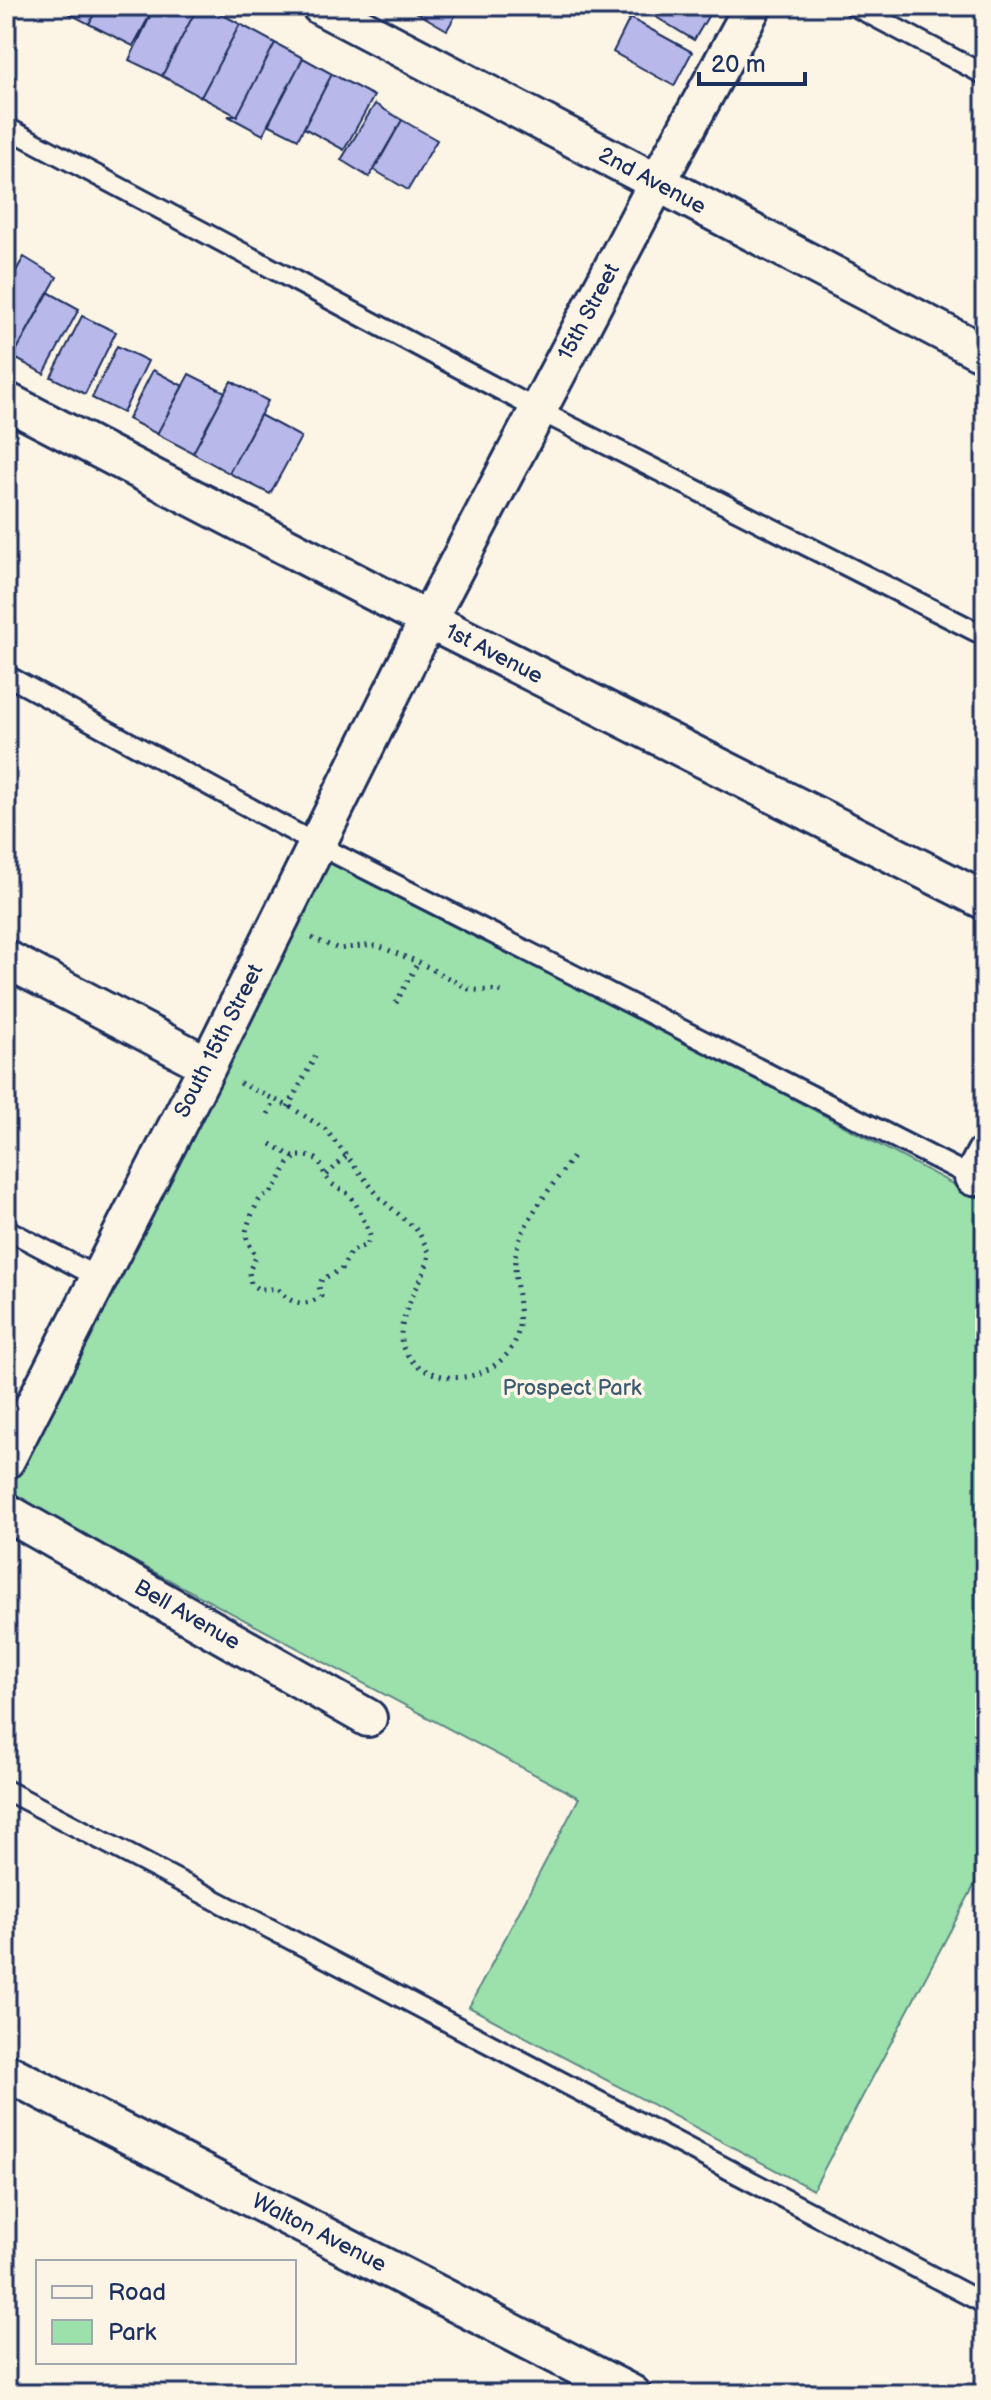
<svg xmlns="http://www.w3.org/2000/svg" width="991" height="2400" viewBox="0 0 991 2400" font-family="'Balsamiq Sans',sans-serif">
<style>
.green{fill:#9ce0ac;stroke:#5c8885;stroke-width:2}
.building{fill:#b9b8ea;stroke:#1b2f5e;stroke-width:2}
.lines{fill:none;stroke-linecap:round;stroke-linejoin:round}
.service-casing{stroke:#1b2f5e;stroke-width:24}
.minor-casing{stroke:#1b2f5e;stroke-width:42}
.path{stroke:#1b2f5e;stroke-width:5;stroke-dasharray:2 6;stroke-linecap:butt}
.service{stroke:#fcf5e5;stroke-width:18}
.minor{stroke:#fcf5e5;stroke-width:36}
.labels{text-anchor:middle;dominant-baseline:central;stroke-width:7;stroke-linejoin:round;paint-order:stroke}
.street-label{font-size:22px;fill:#1b2f5e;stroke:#fcf5e5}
.park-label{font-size:22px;fill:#3b5b72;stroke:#fcf5e5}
</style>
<rect width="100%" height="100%" fill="#fcf5e5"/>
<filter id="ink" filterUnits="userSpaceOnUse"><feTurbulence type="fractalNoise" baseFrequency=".0125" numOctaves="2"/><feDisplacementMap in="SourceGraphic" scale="16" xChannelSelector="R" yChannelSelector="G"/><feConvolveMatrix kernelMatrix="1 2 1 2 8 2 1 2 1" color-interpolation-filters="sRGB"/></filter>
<g filter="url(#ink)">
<!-- green -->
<path class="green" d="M334,855L985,1201V1865L813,2190L469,2007L579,1798L6,1493V1477Z"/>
<!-- building -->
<path class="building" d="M55,6H98L89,24Z
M98,6H155L133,46L89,24Z
M155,6H198L162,76L129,60Z
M198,6H206L240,24L201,97L162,76Z
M417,6H461L447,30L414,11Z
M638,6H709L713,8L694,40Z
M630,18L692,52L674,86L613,52Z
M240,24L275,43L237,116L201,97Z
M275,43L303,58L263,135L228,116H237Z
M303,58L332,74L298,139L268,124Z
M332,74L374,96L344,150L304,128Z
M375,104L402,120L369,177L341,160Z
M402,120L437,140L408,190L374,170Z
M24,257L57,277L13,357L6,353V288Z
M48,292L79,309L44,374L13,357Z
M82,316L116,332L85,394L51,377Z
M117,346L148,361L123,413L92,398Z
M153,370L183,386L157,434L128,419Z
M189,374L225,392L193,453L157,434Z
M231,381L268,401L229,473L193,453Z
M260,415L301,437L270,494L229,473Z"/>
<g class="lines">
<!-- service casing -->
<g class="service-casing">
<path id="service" d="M854,6L985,75
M6,127L538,410L985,636
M6,675L318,845L976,1179
M6,1229L99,1278
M6,1790L985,2304"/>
</g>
<!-- minor casing -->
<g class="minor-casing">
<path id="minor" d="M320,6L985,354
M6,401L428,620L985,901
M6,959L208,1065
M973,1177L985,1154
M6,1460L208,1065L428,620L657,183L753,6
M6,1512L368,1718
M6,2072L632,2394"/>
</g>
<!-- path -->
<path class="path" d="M312,938L339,949L370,945L378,946L418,962L469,989C482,992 493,988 506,993
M396,1003L418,962
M240,1083L292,1108L325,1129L380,1198L418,1231L429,1252L428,1261C420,1286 402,1309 401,1335C400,1365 439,1381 464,1377C480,1375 497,1366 507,1354C530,1328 514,1291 515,1260C517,1225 555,1184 574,1155
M288,1107L316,1055
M268,1114L275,1100
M271,1144L295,1158
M299,1156C327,1155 318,1170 330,1182C336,1188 345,1190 351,1197C356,1202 368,1228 370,1236L367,1245L351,1251L341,1270L322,1279L319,1286L321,1296C305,1308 290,1304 278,1289H258L251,1284L249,1271L256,1257C253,1249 246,1242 246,1233C246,1227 256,1203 261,1198C265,1195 269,1195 272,1191C283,1179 282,1164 299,1156Z
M327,1175L346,1156"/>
<!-- service -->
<use href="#service" class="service"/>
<!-- minor -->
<use href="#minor" class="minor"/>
</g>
</g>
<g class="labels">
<!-- street labels -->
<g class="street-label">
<text transform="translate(652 181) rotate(28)">2nd Avenue</text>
<text transform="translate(589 312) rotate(-62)">15th Street</text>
<text transform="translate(494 654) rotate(27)">1st Avenue</text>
<text transform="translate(219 1041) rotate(-63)">South 15th Street</text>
<text transform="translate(187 1615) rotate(30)">Bell Avenue</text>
<text transform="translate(319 2233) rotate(27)">Walton Avenue</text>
</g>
<!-- park labels -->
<g class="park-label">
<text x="572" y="1388">Prospect Park</text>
</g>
</g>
<!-- margin -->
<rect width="991" height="2400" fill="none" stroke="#fcf5e5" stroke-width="32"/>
<rect x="16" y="16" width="959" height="2368" fill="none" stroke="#1b2f5e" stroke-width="3" filter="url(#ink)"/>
<!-- legend -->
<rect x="36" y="2260" width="260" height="104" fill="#fcf5e5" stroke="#a2a6af" stroke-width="2"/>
<rect x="52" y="2286" width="40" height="12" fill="#fcf5e5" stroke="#a2a6af" stroke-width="2"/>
<text x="108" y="2300" font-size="24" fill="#1b2f5e">Road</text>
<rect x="52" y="2320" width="40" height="24" fill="#9ce0ac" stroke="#a2a6af" stroke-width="2"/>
<text x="108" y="2340" font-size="24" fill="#1b2f5e">Park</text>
<!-- scale -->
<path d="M699 72v12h106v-12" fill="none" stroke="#1b2f5e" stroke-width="4"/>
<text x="711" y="72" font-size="24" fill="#1b2f5e" stroke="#fcf5e5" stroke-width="6" paint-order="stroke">20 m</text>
</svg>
